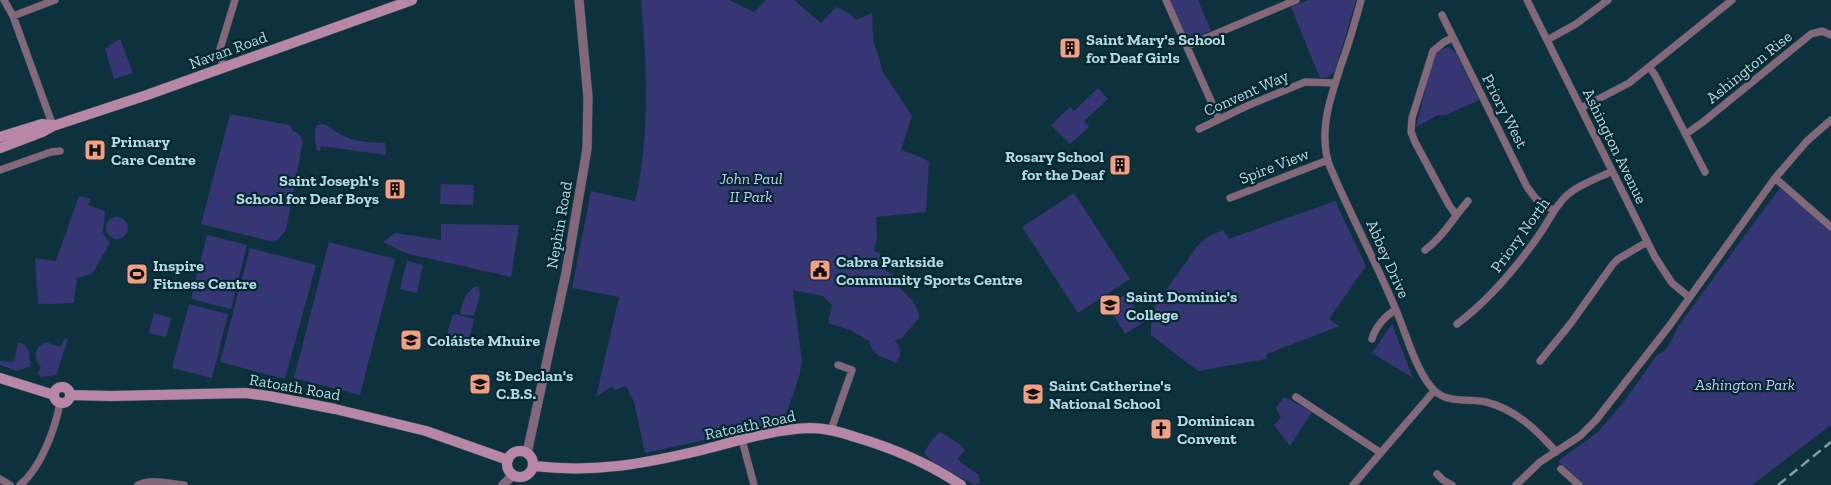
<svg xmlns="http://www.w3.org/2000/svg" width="1831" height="485" viewBox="0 0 1831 485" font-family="'Zilla Slab',serif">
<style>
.green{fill:#363674}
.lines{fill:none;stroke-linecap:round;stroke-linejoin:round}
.minor-casing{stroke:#2c505b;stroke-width:8}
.tertiary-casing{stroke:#2c505b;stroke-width:10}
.secondary-casing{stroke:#2c505b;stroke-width:11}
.minor{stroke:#85677a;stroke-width:7}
.tertiary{stroke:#85677a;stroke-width:9}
.secondary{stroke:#b787a5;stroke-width:10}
.rail{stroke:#7fa1ac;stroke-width:2.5;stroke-dasharray:10 5;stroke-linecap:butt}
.labels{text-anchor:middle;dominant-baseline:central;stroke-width:4.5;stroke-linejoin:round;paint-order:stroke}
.poi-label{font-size:16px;font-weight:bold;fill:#b7d8e3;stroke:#022832;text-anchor:start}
.street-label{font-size:16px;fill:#b7d8e3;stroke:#022832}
.park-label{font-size:16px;font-style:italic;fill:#c7cbf2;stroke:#022832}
</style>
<rect width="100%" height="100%" fill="#0d323d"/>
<!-- green -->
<path class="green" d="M641,0H729L754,12L766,0H794L821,23L836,7L851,14L856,20L872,13L873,40L883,72L912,116L901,150L923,158L929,162L926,212L876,217L877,238L874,250L887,259L885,263L886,271L893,274C897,294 918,296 919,318L901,339L894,340L899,345L900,355L896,363C883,356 873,357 869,341L850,330L828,323L832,305L823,296L793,290L802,363L799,377L783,423L645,453L634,402L626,386L615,390L612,386L596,397L619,297L572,288L591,191L635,201C650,138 647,65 641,0Z
M1169,0H1198L1211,31L1192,38L1184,33Z
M1309,0H1356L1335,71L1328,77L1320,78L1291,7Z
M120,39L133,73L114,79L105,49L109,47V45Z
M1448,47L1456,53L1479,100L1446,115H1438L1416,127L1434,55L1437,51Z
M1098,88L1108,99L1084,121L1089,127L1070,144L1051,125L1070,107L1074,111Z
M230,114L290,125L293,131L298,133L303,140L286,230L278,240L270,241L201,224Z
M325,124C348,141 357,142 385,143L386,155L321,146L320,151L317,150L315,139V129L317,125Z
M441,184L474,185L473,205L440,204Z
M1779,189L1783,190L1831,232V425L1752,485H1584L1558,461L1598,432L1623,403L1657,355C1668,352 1674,335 1679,325Z
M1074,193L1130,279L1078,313L1022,227Z
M79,196L91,199L88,205L105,211L103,233L110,243L92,274L77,278L74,303L38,304L35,258L56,261Z
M1335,201L1366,266L1329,319L1339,326L1272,352L1267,354L1266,359L1198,371L1151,335V311L1198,245L1209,236L1223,230L1229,239Z
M106 228a11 11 0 1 1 22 0a11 11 0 1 1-22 0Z
M441,224L519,225L511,277L405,253L383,242L395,233L441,240Z
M207,235L247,245L231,309L191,299Z
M329,242L395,259L360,395L294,378Z
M250,248L316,265L285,379L220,362Z
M407,261L423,265L417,293L400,289Z
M478,286L480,294L474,316L460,314C463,302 465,290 478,286Z
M1126,294L1144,322L1125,334L1108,306Z
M189,304L228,314L212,378L172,368Z
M154,313L171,318L166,337L149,333Z
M455,314L474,319L467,348L445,342L452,316Z
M1392,324L1413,378L1372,353Z
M65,338L68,339L56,375L41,377L38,373L41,368C34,357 33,349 45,342L60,347Z
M18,342C33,347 28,353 31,366L17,371L0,365V361L14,362Z
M1284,397L1312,412L1290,446L1274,425L1281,418L1276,408Z
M940,432L958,443L965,450L958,458L960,462L979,475L980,483L975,485L934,463L924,453L931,441Z"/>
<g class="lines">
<!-- minor casing -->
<g class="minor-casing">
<path id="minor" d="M4,0L13,16L53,126
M1166,0L1219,119
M1361,0C1355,22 1349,44 1341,65C1334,88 1324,114 1325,139C1325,149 1327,160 1331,169C1351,216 1376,262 1396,310C1406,333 1417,375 1435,391C1449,404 1469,398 1486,402C1515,409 1537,430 1556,452
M1527,0L1655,257L1672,283L1689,297
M1442,15L1527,187L1536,199L1554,211
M13,16L55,0
M1452,38L1444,42L1433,51L1412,118L1411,132L1415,142L1449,205L1456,215
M1547,40L1576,24L1608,0
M1187,46L1296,0
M1649,67L1655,75L1705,172
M223,68L220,49L235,0
M1581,108L1629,83L1732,0
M1199,129L1249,105L1305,82L1335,83
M1686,134L1703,122L1811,34L1822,31L1831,35
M0,170L51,152L60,151
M1775,178L1831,227
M1230,198L1328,160
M1425,250C1443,237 1453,218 1468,201
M1457,324C1489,300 1516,268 1539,235C1549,221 1557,202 1571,192C1583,183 1599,178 1612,171
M1372,339C1375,328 1385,315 1396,310
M1540,361L1571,323L1613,264L1618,259L1647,242
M1296,397L1381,453
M831,430L852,370L838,365
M742,440L754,485
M1561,469L1579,485
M1437,474L1443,480L1452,485
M0,479L10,485
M20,485C41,468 55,429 60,403
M138,485C150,478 170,484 184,485
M1353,485L1434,391
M1516,485L1540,462L1580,436L1596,420L1670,325L1775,178L1807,141L1831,120"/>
</g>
<!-- tertiary casing -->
<g class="tertiary-casing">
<path id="tertiary" d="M527,453L566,273L587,149L588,97L579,0
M503,485L513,475"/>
</g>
<!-- secondary casing -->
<g class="secondary-casing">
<path id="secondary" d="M0,137L42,124L52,125
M0,148L42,132L53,126L147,95L412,0
M0,378L54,395
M54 395a8 8 0 1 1 16 0a8 8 0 1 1-16 0Z
M70,395L111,396L245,393L269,396L335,409L426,431L508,460
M507 464a13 13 0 1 1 26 0a13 13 0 1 1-26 0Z
M534,466C595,473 643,464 702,450C737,441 774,429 810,428C825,428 841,432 855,437C893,448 928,463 961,485"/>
</g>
<!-- minor -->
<use href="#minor" class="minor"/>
<!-- tertiary -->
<use href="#tertiary" class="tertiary"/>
<!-- secondary -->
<use href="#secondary" class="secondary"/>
<!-- rail -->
<path class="rail" d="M1778,485L1831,442"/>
</g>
<!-- icons -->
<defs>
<g id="building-square" transform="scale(1.125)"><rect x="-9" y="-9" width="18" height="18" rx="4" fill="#f3a082" stroke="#022832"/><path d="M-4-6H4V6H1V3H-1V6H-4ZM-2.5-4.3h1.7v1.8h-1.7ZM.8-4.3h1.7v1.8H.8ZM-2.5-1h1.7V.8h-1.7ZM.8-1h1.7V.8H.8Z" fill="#111"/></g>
<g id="hospital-square" transform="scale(1.125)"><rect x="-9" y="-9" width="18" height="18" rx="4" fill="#f3a082" stroke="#022832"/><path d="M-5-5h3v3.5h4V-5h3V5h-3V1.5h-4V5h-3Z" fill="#111"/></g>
<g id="civic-square" transform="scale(1.125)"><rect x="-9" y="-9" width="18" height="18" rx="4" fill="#f3a082" stroke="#022832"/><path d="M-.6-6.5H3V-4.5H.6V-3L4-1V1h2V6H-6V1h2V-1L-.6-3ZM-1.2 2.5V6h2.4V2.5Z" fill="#111"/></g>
<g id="stadium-square" transform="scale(1.125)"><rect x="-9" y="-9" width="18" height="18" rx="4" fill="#f3a082" stroke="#022832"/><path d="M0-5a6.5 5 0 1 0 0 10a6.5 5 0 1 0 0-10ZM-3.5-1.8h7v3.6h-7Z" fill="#111"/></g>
<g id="school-square" transform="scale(1.125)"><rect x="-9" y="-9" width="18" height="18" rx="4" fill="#f3a082" stroke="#022832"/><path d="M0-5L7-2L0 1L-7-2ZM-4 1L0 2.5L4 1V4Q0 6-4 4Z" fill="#111"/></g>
<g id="church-square" transform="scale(1.125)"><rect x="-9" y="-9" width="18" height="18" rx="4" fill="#f3a082" stroke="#022832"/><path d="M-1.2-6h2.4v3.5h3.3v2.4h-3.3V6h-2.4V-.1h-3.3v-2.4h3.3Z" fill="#111"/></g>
</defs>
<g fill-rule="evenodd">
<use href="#building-square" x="1070" y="48"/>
<use href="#hospital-square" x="95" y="150"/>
<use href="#building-square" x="1120" y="165"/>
<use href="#building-square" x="395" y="189"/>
<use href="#civic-square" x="820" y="270"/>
<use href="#stadium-square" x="137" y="274"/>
<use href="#school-square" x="1110" y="305"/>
<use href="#school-square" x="411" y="340"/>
<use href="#school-square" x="480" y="384"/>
<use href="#school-square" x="1033" y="394"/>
<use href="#church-square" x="1161" y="429"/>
</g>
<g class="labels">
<!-- poi labels -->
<g class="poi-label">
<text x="1086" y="39">Saint Mary's School<tspan x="1086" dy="18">for Deaf Girls</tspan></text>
<text x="111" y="141">Primary<tspan x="111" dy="18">Care Centre</tspan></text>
<text x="1104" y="156" text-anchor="end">Rosary School<tspan x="1104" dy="18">for the Deaf</tspan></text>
<text x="379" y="180" text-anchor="end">Saint Joseph's<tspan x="379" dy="18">School for Deaf Boys</tspan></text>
<text x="836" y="261">Cabra Parkside<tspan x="836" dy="18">Community Sports Centre</tspan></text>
<text x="153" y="265">Inspire<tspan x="153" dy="18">Fitness Centre</tspan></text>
<text x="1126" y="296">Saint Dominic's<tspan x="1126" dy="18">College</tspan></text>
<text x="427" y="340">Coláiste Mhuire</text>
<text x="496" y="375">St Declan's<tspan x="496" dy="18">C.B.S.</tspan></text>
<text x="1049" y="385">Saint Catherine's<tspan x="1049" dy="18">National School</tspan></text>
<text x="1177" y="420">Dominican<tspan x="1177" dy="18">Convent</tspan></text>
</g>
<!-- street labels -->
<g class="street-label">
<text transform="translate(228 50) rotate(-20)">Navan Road</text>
<text transform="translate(1749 67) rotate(-39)">Ashington Rise</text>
<text transform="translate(1246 93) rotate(-24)">Convent Way</text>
<text transform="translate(1505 111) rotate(63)">Priory West</text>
<text transform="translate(1615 146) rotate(64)">Ashington Avenue</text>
<text transform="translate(1274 166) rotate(-21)">Spire View</text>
<text transform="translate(559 225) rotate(-80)">Nephin Road</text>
<text transform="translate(1520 235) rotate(-54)">Priory North</text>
<text transform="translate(1388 259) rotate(66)">Abbey Drive</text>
<text transform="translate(295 387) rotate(10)">Ratoath Road</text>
<text transform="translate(750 425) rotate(-12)">Ratoath Road</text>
</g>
<!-- park labels -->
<g class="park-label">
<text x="751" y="178">John Paul<tspan x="751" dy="18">II Park</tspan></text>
<text x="1745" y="384">Ashington Park</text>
</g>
</g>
</svg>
